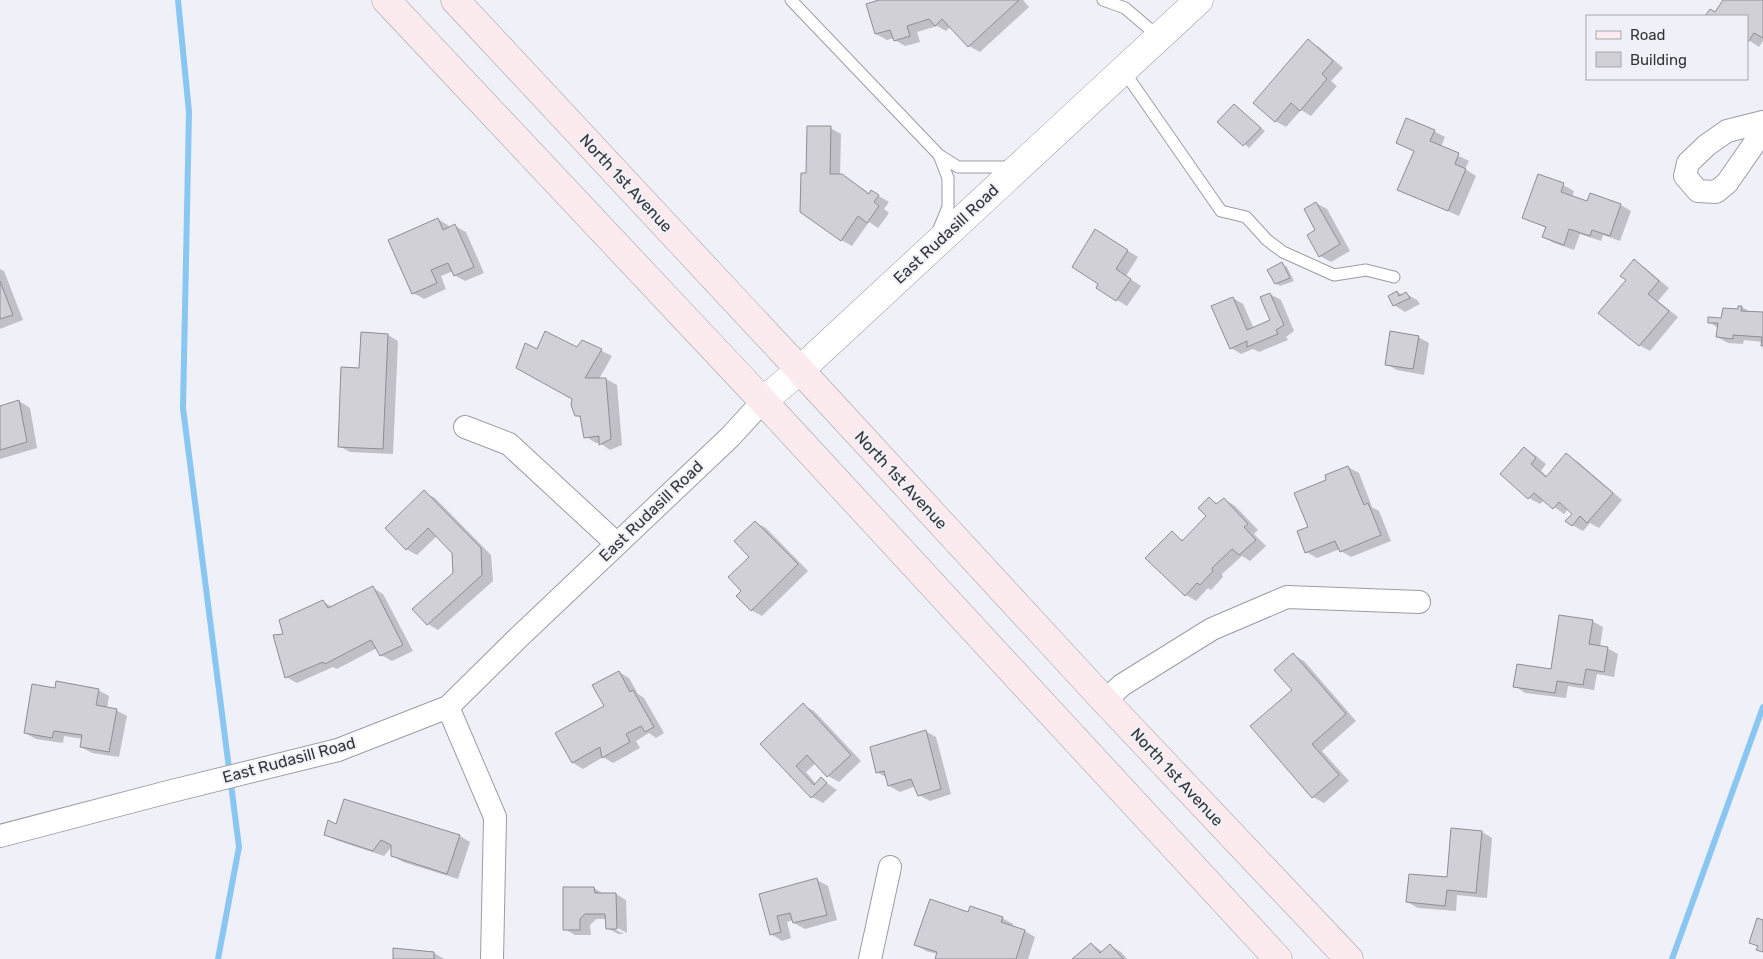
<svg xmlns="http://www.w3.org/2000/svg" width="1763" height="959" viewBox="0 0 1763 959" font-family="Rubik,sans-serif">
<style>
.shadow{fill:#0003}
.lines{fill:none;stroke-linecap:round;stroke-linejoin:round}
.stream{stroke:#89c6f1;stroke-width:6}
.building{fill:#d1d0d7;stroke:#8e8d94}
.service-casing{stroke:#9c9da4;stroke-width:13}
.minor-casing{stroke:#9c9da4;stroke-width:24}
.tertiary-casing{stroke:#9c9da4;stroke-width:29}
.secondary-casing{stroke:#9c9da4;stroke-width:29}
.service{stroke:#fff;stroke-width:11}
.minor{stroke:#fff;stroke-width:22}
.tertiary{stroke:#fff;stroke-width:28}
.secondary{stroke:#fcebee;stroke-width:28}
.labels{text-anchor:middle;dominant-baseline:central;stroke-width:4;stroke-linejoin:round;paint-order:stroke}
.street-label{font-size:16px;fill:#343538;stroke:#f0f1f8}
</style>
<rect width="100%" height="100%" fill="#f0f1f8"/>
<!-- shadow -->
<path class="shadow" d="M883,0H1023L1029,7L980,52L969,46L951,26L946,31L937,26L917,32L920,42L905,46L895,40L894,38L887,40L876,34Z
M1724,0H1763V41L1759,47L1747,39V16H1707L1711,11L1715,13Z
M1308,41L1319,47L1343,68L1331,81L1337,86L1311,116L1301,110L1286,127L1275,121Z
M1234,105L1265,131L1249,148L1219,122Z
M830,128L841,134L840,176L853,182L870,194L872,192L889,202L884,209L889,213L878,228L869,222L852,246L841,240L807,174Z
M1434,131L1445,137L1441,147L1469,161L1465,169L1476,176L1459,216L1398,189L1415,151L1397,142Z
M1563,185L1574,191L1572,197L1588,203L1621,205L1631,211L1620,241L1603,235L1601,241L1580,234L1574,250L1554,243L1543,237L1546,228L1524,218Z
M1316,203L1327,209L1350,251L1331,262L1320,256Z
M438,219L449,226L450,228L455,226L466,232L484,273L465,281L454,275L453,271L441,276L446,289L424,299L413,293Z
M1106,237L1138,257L1126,276L1141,286L1127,306L1097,288Z
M1634,261L1644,267L1669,288L1658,301L1678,317L1650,351L1639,345L1627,280Z
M1282,264L1287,267L1294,281L1280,286L1275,283Z
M0,269L4,271L23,320L0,329Z
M1397,292L1403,295L1406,294L1417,300L1420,304L1405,312L1394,305Z
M1270,294L1281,300L1294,331L1286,337L1288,340L1259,352L1253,349L1241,354L1231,348L1233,298L1243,304L1254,329L1272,321Z
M1742,307L1752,313H1763V346V342L1744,340L1743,344L1728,343L1717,337L1718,328L1709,322L1723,320Z
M388,335L398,341L393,454L350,452L339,446L361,369Z
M1418,337L1429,343L1424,375L1397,370L1386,364Z
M582,341L612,356L599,379H606L617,385L622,445L610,450L600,443H596L586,437L582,418L576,415L574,398L537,351L577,348Z
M19,401L30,408L37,448L0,459V407Z
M1524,448L1535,455L1546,464L1541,471L1548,477L1566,455L1577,461L1622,500L1599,528L1590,523L1583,531L1572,525L1574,514L1568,509L1564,514L1544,500L1540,504L1529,498L1502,474Z
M1348,467L1359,473L1372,507L1379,511L1391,541L1351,557L1341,551L1340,549L1317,558L1306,552L1309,527L1328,480Z
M424,492L435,498L491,555L493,581L438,630L428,624L454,573V552L437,536L417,555L406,549Z
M1209,498L1218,504L1224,499L1235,506L1258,530L1254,534L1266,546L1250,561L1242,556L1222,574L1223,577L1211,590L1208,588L1196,601L1186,595L1172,533L1184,541L1207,516Z
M755,522L766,528L808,571L762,616L751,610L743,591L751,557Z
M373,588L383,594L413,651L392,661L381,655L377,648L337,669L333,667L297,683L286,677L285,635L323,602L333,607Z
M1592,621L1603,627L1600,647L1607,648L1618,654L1614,677L1597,674L1594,690L1568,686L1566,698L1525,693L1515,686L1552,671Z
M1293,655L1304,661L1356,721L1322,751L1349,781L1324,803L1313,797L1252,727L1294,690Z
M619,672L629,678L638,694L644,698L664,733L656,738L649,733L636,741L640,748L613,763L603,757L583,769L573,763L605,706Z
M98,690L109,696L107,709L116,710L127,716L119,757L92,753L81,747L83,739L64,736L63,743L36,739L25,733Z
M803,705L814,711L861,761L839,782L828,776L816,763L806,772L816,784L821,779L837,790L823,803L812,797L762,744Z
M925,731L936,737L951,794L930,801L919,795L916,786L900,792L889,786L887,778L877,772Z
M345,800L460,836L470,842L458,879L403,862L393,856V845L384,856L336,840L325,834L337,825Z
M1482,832L1492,838L1487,898L1457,895L1456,911L1418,908L1407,902L1448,879Z
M817,880L828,886L837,920L805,929L794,923L793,920L787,922L791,938L782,941L771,934L761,894Z
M594,888L604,894H616L626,900L627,933L616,927V930L624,934H618L607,928V919H596L590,925L591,935H575L565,929Z
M969,913L1002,918L1013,924L1012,927L1025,931L1035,937L1028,959H936L937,954L926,951L916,945Z
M1092,944L1103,952L1111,946L1121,952L1127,959H1074Z
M434,953L444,959H394Z"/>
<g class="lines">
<!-- stream -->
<path class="stream" d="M178,0L189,112L183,408L239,847L218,959
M1672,959L1763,707"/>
</g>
<!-- building -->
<path class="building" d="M879,0H1019L968,47L942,19L935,26L929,19L907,26L910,36L894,41L890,30L875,34L866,4Z
M1723,0H1763V38L1754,33L1748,42L1747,41V16H1705L1710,9L1715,12Z
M1308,39L1333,61L1322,74L1327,79L1300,111L1291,103L1275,122L1253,103Z
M1234,104L1261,128L1243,146L1217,122Z
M1406,118L1435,130L1430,141L1459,153L1455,164L1466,169L1448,211L1397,190L1414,151L1396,143Z
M807,126H831L830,174H842L869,194L871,190L879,195L874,202L879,206L867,223L858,216L841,241L800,212L801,173H806Z
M1538,174L1564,183L1561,192L1587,201L1590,193L1621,204L1610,236L1592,230L1590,236L1569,229L1564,245L1542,237L1546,227L1522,218Z
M1316,202L1340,244L1319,257L1307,235L1315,230L1304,209Z
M438,218L443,230L455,224L474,267L454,276L448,263L431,270L437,283L412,294L388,240Z
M1095,229L1128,250L1116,269L1131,279L1116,301L1096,288L1098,284L1072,267Z
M1634,259L1659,281L1648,294L1669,311L1639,346L1598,313L1626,280L1620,276Z
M1282,262L1290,278L1275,284L1267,270Z
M0,281L13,315L0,319Z
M1397,291L1399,296L1406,292L1410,298L1393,306L1388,296Z
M1270,293L1284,325L1276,330L1278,334L1247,347V341L1230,349L1211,306L1233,297L1247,330L1270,320L1260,297Z
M1738,306H1742L1741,311L1763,312V346H1761L1762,337L1733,335V339L1716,337L1718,323H1708V317L1721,318L1723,308L1738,309Z
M545,331L577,347L582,340L602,349L585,378H606L611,439L599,445V436L584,438L580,416H575L571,405L572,399L516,368L525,343L537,349Z
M1390,331L1419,336L1413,369L1385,365Z
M361,332L388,334L383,449L338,447L341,367L359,368Z
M19,400L27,442L0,450V406Z
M1524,447L1536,458L1531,464L1546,477L1566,453L1613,493L1587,523L1580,516L1572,526L1565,521L1572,514L1559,502L1553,509L1534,493L1528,499L1500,474Z
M1348,466L1364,505L1368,503L1381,535L1340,552L1335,541L1305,553L1297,531L1308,527L1294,493L1326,480L1325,475Z
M424,490L481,548L482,575L427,625L412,609L453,573L452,553L428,528L406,550L385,528Z
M1209,497L1216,504L1224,498L1248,524L1244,527L1256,540L1239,555L1232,549L1212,568L1213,571L1200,585L1197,583L1185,596L1145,558L1172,531L1182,541L1206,516L1198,508Z
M755,521L798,564L751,611L736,596L741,591L728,577L749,557L734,541Z
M373,586L403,645L380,656L371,640L325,664L323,662L285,678L273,635L283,634L279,620L323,600L328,608Z
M1559,615L1593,620L1589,644L1608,647L1604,672L1586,669L1583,685L1557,681L1555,693L1513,687L1517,664L1551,669Z
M1293,653L1346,714L1312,744L1339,775L1312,798L1250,726L1292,690L1274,670Z
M619,671L630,692L633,690L654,727L645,732L641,726L626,734L630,742L602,758L600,747L572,763L555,733L604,706L592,685Z
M56,681L99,689L96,705L117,709L109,752L80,747L82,735L54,731L52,738L24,733L32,684L55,688Z
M803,703L851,755L827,777L807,755L796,766L814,785L821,777L827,783L811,798L760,744Z
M926,730L941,789L918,796L911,779L888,786L884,771L876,773L870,747Z
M344,799L460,835L447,874L391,856V845L381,840L373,851L324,835L328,820L336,824Z
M1451,828L1482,831L1476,893L1447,890L1445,906L1406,902L1409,874L1447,877Z
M817,878L827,915L793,923L790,913L777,916L781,932L770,935L759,894Z
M563,887H594L595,893H616L617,929H606L605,914H585L580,919V930H563Z
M930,899L968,912L970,906L1003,917L1001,922L1025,930L1016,959H935L937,952L914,945Z
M1757,918L1763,920V952L1756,950L1758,946L1749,943Z
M1091,943L1100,953L1110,944L1123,959H1072Z
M393,948L434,952V959H393Z"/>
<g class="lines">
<!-- service casing -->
<g class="service-casing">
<path id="service" d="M791,0L939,155L948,178V207L938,231
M1103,0L1125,8L1159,37
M1123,70L1221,211L1246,217L1267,240L1283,252L1334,275L1366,270L1394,277
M939,155L958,167H1005L1014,163"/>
</g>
<!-- minor casing -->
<g class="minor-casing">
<path id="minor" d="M1763,122L1727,131L1707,145L1688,163L1685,176L1698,191L1716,192L1727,183L1763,131
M465,427L509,444L617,544
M1105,701L1122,685L1212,629L1287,597L1419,602
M448,707L495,817L492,959
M0,836L168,792L338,750L448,707L519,637L730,437L763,401
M870,959L890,867"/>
</g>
<!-- tertiary casing -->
<g class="tertiary-casing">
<path id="tertiary" d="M763,401L800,370L1199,0"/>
</g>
<!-- secondary casing -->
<g class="secondary-casing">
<path id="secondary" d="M386,0L763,401L1278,959
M455,0L800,370L1105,701L1349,959"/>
</g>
<!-- service -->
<use href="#service" class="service"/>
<!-- minor -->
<use href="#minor" class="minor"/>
<!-- tertiary -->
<use href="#tertiary" class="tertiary"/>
<!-- secondary -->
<use href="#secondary" class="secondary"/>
</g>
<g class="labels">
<!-- street labels -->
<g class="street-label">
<text transform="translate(626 183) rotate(47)">North 1st Avenue</text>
<text transform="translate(946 234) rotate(-43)">East Rudasill Road</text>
<text transform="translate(901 480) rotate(47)">North 1st Avenue</text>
<text transform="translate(651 511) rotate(-44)">East Rudasill Road</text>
<text transform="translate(289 760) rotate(-15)">East Rudasill Road</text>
<text transform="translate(1177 777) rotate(47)">North 1st Avenue</text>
</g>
</g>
<!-- legend -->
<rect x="1586" y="15" width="162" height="65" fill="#f0f1f8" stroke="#a5a6ab"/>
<rect x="1596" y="31" width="25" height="8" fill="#fcebee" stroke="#a5a6ab"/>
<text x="1630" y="40" font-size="15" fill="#343538">Road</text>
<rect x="1596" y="52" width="25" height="15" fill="#d1d0d7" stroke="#a5a6ab"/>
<text x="1630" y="65" font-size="15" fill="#343538">Building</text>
</svg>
